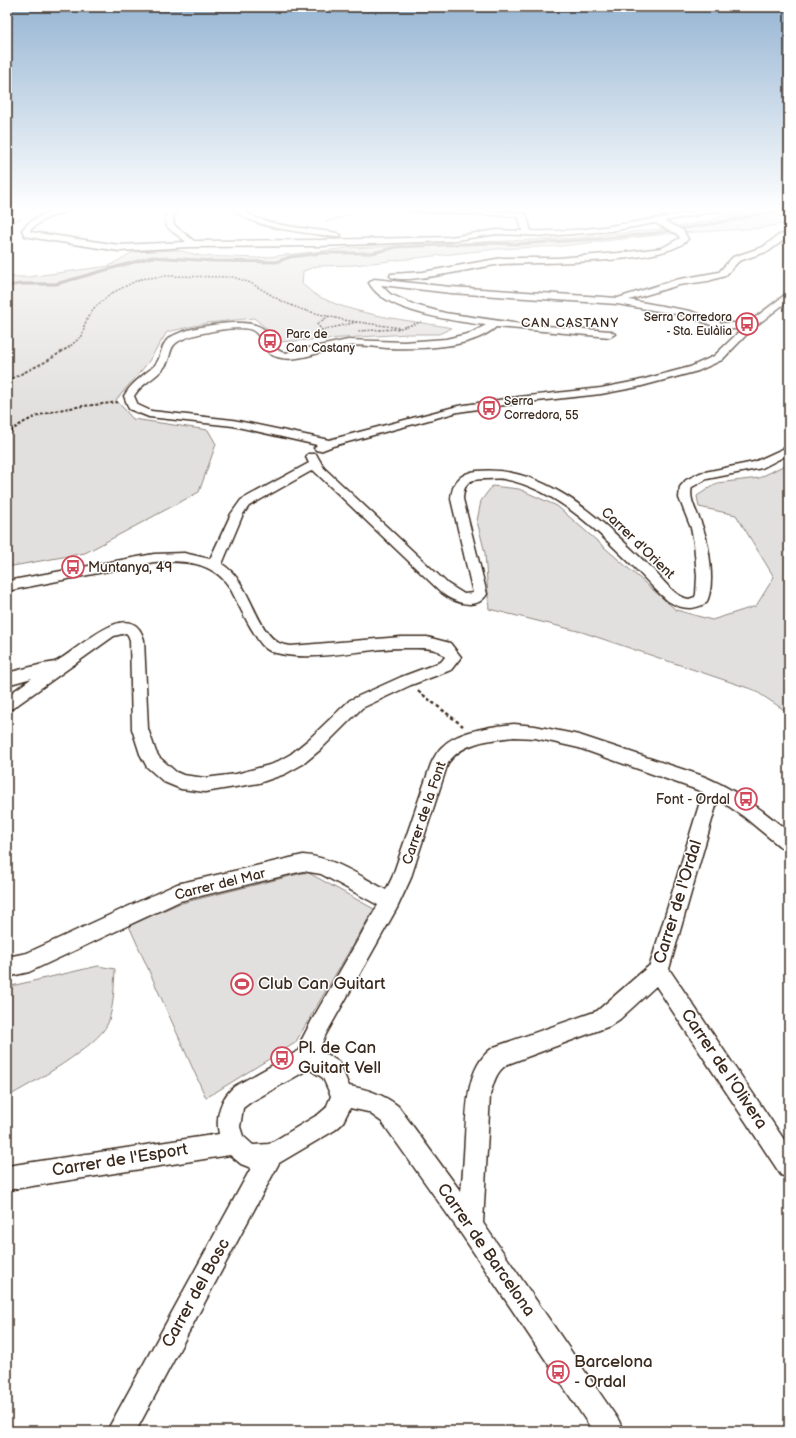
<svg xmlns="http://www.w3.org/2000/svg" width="796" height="1438" viewBox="0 0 796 1438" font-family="'Balsamiq Sans',sans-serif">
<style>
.green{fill:#e2e0de;stroke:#8e857e}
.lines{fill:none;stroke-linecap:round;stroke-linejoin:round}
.stream{stroke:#887e77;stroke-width:3}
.minor-casing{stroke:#3b2a1e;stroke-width:3}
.path-far2{stroke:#3b2a1e;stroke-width:1.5;stroke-dasharray:2 1.5;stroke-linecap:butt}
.path-far1{stroke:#3b2a1e;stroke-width:2;stroke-dasharray:3 2;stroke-linecap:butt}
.path{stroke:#3b2a1e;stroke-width:2.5;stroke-dasharray:3.5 2.5;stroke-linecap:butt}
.minor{fill:#fff;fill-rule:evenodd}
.labels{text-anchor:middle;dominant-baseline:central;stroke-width:3;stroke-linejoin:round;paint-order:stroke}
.far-poi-label{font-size:12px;fill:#3b2a1e;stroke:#fff;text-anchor:start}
.far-neighbourhood-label{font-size:13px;letter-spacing:1px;fill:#3b2a1e;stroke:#fff}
.street-label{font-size:14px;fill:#3b2a1e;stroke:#fff}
.poi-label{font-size:14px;fill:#3b2a1e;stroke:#fff;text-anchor:start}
.near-street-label{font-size:17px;fill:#3b2a1e;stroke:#fff}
.near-poi-label{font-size:17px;fill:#3b2a1e;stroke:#fff;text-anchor:start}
</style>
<rect width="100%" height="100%" fill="#fff"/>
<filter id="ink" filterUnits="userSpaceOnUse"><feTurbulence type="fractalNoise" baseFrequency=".025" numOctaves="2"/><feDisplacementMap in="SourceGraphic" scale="8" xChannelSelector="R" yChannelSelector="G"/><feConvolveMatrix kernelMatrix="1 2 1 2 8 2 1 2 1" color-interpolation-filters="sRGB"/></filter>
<g filter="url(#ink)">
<!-- green -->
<path class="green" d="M744,209H789V223L761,228L667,234L561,246L496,249L354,265L318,266L303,271L302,284C306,287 311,292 316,295C354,316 410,320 452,328L439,334H408L278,342L273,334L254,318L207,323L167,332L147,364L116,400L133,419L208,430L216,444L199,492L85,553L7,567V277H28L109,266L133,252L177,250L202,256L258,258L349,248L576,238L670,228L712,220Z
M789,463V713L754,690L582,632L489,609L485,553L477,521L481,501L492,486L519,489L557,506L676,610L712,620L756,606L774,577L736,515L699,507L697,496L717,483L759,478Z
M307,872L374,909L295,1043L206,1098L129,926L178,904Z
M98,966L115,969C114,986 114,1006 108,1023C99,1046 29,1085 7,1097V987Z"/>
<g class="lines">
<!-- stream -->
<path class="stream" d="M7,210L11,209
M7,286L21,284H56L152,257L213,261L276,262L290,257L322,253H372L397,247L491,243L518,244L598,239L656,233L734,220L774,211"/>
<!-- minor casing -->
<g class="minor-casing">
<path id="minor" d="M62,209H73L43,220L30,230L31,232L119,245L186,242C173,230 158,228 169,209H177L173,216L174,225L194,241L320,240L450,237L497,230L522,231L519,218L514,216L413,211L409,209L514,212L526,214L531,231C591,233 650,219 709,209H723L719,211L664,221L683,230L688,239C667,265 540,262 503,264C484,265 400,287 390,276L391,274L423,272L502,258H558L618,253L662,248L680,238L677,234L655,223L611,231L548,236L497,234L450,241L320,246L189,247L119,251L41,239L25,236L22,230C32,217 47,213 62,209Z
M234,209H242C262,227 310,228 337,233L341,235L337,237C311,233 251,229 234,209Z
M789,233V238L785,239L769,251L739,261L725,276L708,281L679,285L629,300L690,311L722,323H748L786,294L789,293V300L753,328L722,360L698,371L638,387L601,394L519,403L458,412L333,446L320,451L316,450L314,448L317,445L233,426L149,417L129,409L124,396C131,383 143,376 154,366C162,359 160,346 168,339C183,327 241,318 258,326C272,331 269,350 285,353L348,340L404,342L446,339L471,333L486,325C457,322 408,314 384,298C378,295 372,288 369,283L374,279L451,287L618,298L675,280L719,272L733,257L763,247L779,235ZM381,285L451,293L617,304L688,316L721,329H742L714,356L690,367L637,381L601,388L519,397L458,406L329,440L233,420L151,411L138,405L134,396L136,393C145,381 160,376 167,363C170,357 170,348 175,344C185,334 240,324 252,330C261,334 263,347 270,354C293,367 322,349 347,346C360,344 374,347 387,348C419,349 471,349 496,327L610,337L615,334L610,331L521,324L445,313L415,305L390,294Z
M789,446V454L762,468L707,479L692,487C688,500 699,515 703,528C709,545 716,587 706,603C693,611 681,609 668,601C655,590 644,577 632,565C597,530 554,488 504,479C498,478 492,479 486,479C469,479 464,482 463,499L487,594C477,611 455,603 442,593L313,470L249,506L243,514L222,564C251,582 255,630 279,643C283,645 287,645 291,646L401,637H427L450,643L461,657L451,670L411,685L362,708L320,750L303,764L285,774L259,783L205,792L181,789L164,782L147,767L140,754L132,729L130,640L128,635L126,633L114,636L13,708L7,710V696L32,678L7,685V673C19,670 31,667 43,664C47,663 54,663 57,661C77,651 132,594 144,640L148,729L156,752L159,757L176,772L183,775L205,778L236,774L273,764L291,754L308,740L350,700L401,677L441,662L445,657C443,655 441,652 438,651C429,647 418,648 408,648C366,647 316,663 276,653C265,651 259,642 254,633C245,619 238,603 230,588C213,561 182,560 154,562L7,591V581L154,554L184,553L210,559L231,514L241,500L309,463L306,457L308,454H316L324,468L448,584L464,594L473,593L451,499C452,483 460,473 477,471C547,464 606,524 652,569C662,578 674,597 689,599L695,597L696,594L697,576L694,543L691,528L679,498L680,487L686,480L700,473L754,462Z
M514,724L535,726L579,735L700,775C734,788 761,809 789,832V851L783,849L743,816L718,799L669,969L789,1147V1179L781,1175L656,986L620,1019L610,1026L508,1064C496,1071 494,1082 490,1095L483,1223L619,1421L623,1431H593L462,1235L382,1122L368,1112L350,1108L342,1124L335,1130L279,1163L136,1431H107L251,1168L241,1164L230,1155L7,1190V1166L219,1134C215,1116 221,1097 235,1086L300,1050L301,1041L312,1020L378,905L321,874L303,871L180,901L29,972L7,977V957L27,953L177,884L303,855C333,857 360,876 386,890L392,878L431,764C434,758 437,751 443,746C458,731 493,726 514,724ZM514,737L535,738L579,748L703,792L650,965L597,1011L494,1047C466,1065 467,1107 465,1137C464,1156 463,1174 461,1192L398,1106C383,1094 367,1089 349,1086L339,1062L321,1051L322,1043L326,1034L397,908L410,880L448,763C462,742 490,740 514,737ZM309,1069L323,1078L331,1096L326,1108L319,1114L269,1144L253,1145L243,1136L240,1127L243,1108L251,1102Z"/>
</g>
<!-- path-far2 -->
<path class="path-far2" d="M7,215L22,209
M326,222L355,213L357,211L353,209
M7,223L22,219
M329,316L317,324L322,330L357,322
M358,331L397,329L421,322
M68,348L83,335L84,326L88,317L94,308L112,293L140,279L166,276L233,277L251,283L283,302L303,310L344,320L400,328"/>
<!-- path-far1 -->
<path class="path-far1" d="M7,381L47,361L69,347
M7,435C35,407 82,407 119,402"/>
<!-- path -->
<path class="path" d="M418,691L463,726"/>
<!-- minor -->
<use href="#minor" class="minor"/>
</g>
</g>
<!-- sky -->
<linearGradient id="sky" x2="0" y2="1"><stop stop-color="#96b5d3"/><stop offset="0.51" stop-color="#fff"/><stop offset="1" stop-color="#fff" stop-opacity="0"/></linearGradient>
<rect width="796" height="410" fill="url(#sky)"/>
<!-- icons -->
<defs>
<g id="bus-ring" transform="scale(1.15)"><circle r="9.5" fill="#fff" stroke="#d1495b" stroke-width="1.5"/><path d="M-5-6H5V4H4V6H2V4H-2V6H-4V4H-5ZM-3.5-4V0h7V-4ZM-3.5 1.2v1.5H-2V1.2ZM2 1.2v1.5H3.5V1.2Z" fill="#d1495b"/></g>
<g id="stadium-ring" transform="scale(1.15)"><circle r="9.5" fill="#fff" stroke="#d1495b" stroke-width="1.5"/><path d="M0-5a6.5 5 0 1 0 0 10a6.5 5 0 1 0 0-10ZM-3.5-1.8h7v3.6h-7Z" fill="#d1495b"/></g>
</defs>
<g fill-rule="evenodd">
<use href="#bus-ring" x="747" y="324"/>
<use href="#bus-ring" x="270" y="341"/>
<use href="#bus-ring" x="489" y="408"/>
<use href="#bus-ring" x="73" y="567"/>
<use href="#bus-ring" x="746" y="799"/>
<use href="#stadium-ring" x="242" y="984"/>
<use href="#bus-ring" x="282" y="1058"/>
<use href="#bus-ring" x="558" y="1372"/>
</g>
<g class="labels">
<!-- far-poi labels -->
<g class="far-poi-label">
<text x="732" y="317" text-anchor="end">Serra Corredora<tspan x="732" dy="14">- Sta. Eulàlia</tspan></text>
<text x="286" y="334">Parc de<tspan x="286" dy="14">Can Castany</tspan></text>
<text x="504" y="401">Serra<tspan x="504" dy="14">Corredora, 55</tspan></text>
</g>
<!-- far-neighbourhood labels -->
<g class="far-neighbourhood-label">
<text x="570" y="323">CAN CASTANY</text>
</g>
<!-- street labels -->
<g class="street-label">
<text transform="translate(638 543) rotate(44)">Carrer d'Orient</text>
<text transform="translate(424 813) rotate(-71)">Carrer de la Font</text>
<text transform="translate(220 884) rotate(-14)">Carrer del Mar</text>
</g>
<!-- poi labels -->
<g class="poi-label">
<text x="88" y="567">Muntanya, 49</text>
<text x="730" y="799" text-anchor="end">Font - Ordal</text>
</g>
<!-- near-street labels -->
<g class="near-street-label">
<text transform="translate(678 902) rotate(-73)">Carrer de l'Ordal</text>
<text transform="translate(724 1069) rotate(56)">Carrer de l'Olivera</text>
<text transform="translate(120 1160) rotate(-9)">Carrer de l'Esport</text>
<text transform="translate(486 1250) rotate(55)">Carrer de Barcelona</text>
<text transform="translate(196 1293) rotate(-61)">Carrer del Bosc</text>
</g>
<!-- near-poi labels -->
<g class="near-poi-label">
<text x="258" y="984">Club Can Guitart</text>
<text x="298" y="1048">Pl. de Can<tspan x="298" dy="20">Guitart Vell</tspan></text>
<text x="574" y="1362">Barcelona<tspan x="574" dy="20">- Ordal</tspan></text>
</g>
</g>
<!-- margin -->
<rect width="796" height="1438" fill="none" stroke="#fff" stroke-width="24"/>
<rect x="12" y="12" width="772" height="1414" fill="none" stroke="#3b2a1e" stroke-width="1.5" filter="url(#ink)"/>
</svg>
